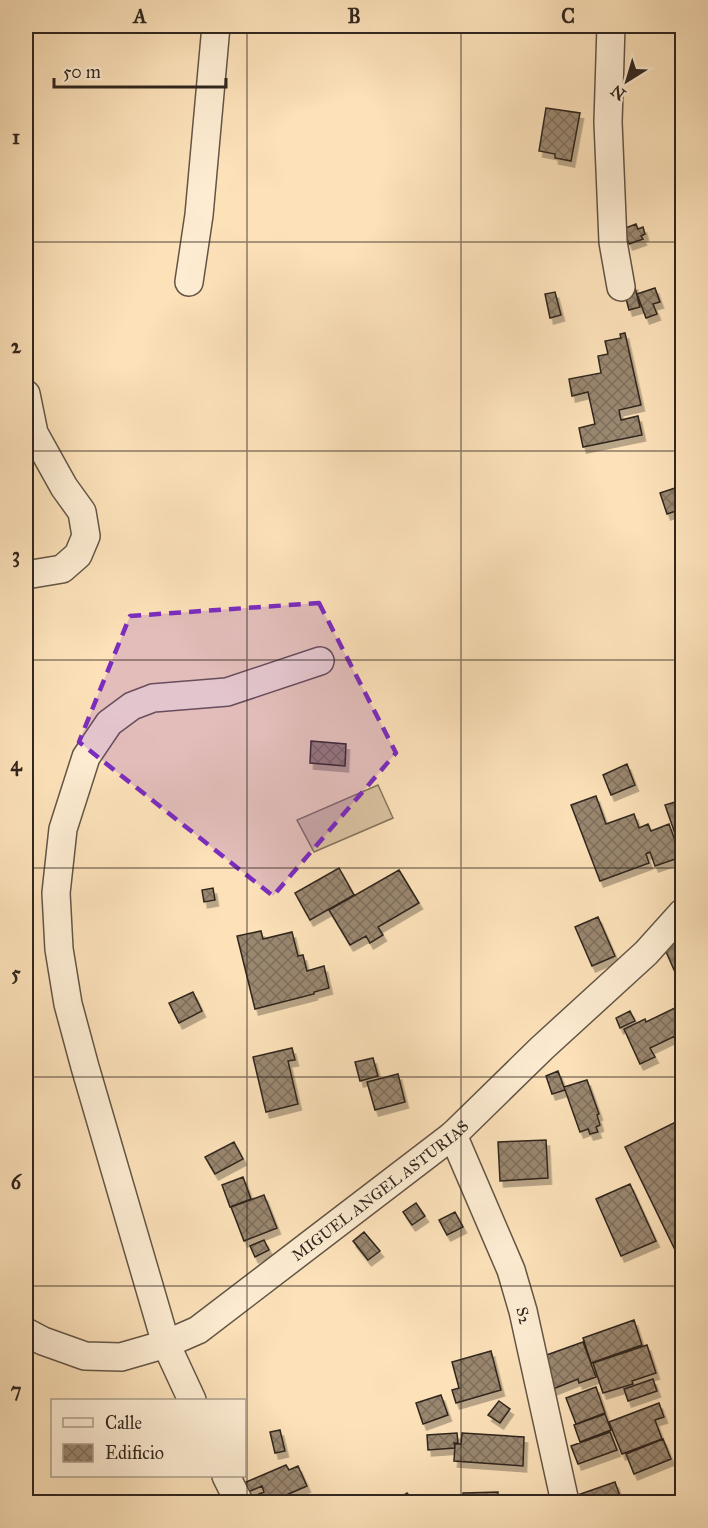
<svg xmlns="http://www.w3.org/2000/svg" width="708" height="1528" viewBox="0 0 708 1528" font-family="'IM FELL Great Primer',serif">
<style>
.green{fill:#d9c19f;stroke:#84745e;stroke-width:1.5}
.building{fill:url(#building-cross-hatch);stroke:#30261e;stroke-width:1.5;filter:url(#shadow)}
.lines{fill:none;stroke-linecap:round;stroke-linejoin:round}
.street-casing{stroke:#635545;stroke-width:30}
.street{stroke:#fdecd2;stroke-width:27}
.marked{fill:#7b2cbf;fill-opacity:0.2;stroke:#7b2cbf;stroke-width:4.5;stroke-dasharray:12 8;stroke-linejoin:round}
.grid{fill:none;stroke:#30261e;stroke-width:1.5;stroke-opacity:0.55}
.labels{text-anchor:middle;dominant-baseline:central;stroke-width:4.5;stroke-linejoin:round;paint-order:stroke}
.street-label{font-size:16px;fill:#30261e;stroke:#fdecd2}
.neatline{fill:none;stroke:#30261e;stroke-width:2}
.grid-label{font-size:20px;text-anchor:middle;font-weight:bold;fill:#30261e}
</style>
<defs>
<pattern id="building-cross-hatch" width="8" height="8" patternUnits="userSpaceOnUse" patternTransform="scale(1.5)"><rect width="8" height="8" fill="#9a876f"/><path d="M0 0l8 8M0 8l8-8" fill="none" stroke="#7e6e5b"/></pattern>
<filter id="shadow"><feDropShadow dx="3.5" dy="6" stdDeviation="0" flood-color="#0004"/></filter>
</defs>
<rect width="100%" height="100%" fill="#fce1b9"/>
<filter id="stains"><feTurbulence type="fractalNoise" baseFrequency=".00333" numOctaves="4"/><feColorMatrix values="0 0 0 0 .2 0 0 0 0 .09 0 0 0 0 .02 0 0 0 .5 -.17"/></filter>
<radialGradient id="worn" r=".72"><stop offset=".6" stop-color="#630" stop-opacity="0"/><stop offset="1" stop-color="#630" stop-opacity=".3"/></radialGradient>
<!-- green -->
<path class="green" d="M378,785L393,818L314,852L297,820Z"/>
<!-- building -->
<path class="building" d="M546,108L580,113L571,161L555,158V154L539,151Z
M636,224L638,229L643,227L645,234L641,236L643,239L629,244L623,229Z
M634,284L640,307L629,310L623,287Z
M655,288L660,302L653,304L657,314L646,318L637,294Z
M555,292L561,315L550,318L545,294Z
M625,333L641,405L619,410L621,420L638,416L642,435L583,447L579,428L595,424L588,392L572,396L569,379L601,373L598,356L608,354L605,341L621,338L620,334Z
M678,487L682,500V509L667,514L660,493Z
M311,741L346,744L345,766L310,763Z
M627,764L635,785L611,795L603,775Z
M596,796L606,824L634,814L639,828L648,824L651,831L669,824L681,857L655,866L650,852L646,854L649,863L600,881L571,805Z
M682,800V844L679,845L665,805Z
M339,868L354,895L310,920L295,893Z
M399,870L419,903L378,927L383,935L370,943L366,936L350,945L329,910Z
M213,888L215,900L204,902L202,890Z
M598,917L615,956L592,966L575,927Z
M682,924V988L664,947L679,940L673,928Z
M261,931L263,939L292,932L298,956L303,955L307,971L324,966L329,988L314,992V994L255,1009L237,936Z
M193,992L202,1011L179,1023L169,1003Z
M682,1002V1036L676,1039L675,1036L650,1048L655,1057L640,1064L624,1029L645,1019L646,1022L677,1007L675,1005Z
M630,1011L635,1021L620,1028L616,1018Z
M292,1048L295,1060L288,1061L298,1104L266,1112L253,1057Z
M373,1058L378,1076L360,1081L355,1062Z
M558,1071L565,1090L552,1094L546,1076Z
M398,1074L405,1102L375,1110L367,1082Z
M587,1080L599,1114L597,1115L600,1125L596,1127L598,1132L590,1134L588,1129L580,1132L564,1087Z
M682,1119V1254L678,1256L625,1147Z
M546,1140L548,1178L500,1181L498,1142Z
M234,1142L243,1159L215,1174L205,1157Z
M243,1177L251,1199L230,1207L222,1185Z
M630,1184L656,1241L621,1256L596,1199Z
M264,1195L277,1228L244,1241L231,1207Z
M416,1203L425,1216L412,1225L403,1212Z
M455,1212L463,1227L447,1235L439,1220Z
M364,1232L380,1251L368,1260L353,1241Z
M264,1240L269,1250L255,1257L250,1246Z
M634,1320L642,1345L591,1363L583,1338Z
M583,1342L596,1377L579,1383L578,1379L553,1389L541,1357Z
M647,1345L656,1373L632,1381L633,1384L603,1393L593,1363Z
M491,1351L501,1390L456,1403L452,1390L459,1388L452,1362Z
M653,1379L657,1391L628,1401L624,1389Z
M596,1387L605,1413L576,1424L566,1398Z
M441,1395L448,1415L423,1424L416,1403Z
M499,1401L510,1409L500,1423L488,1415Z
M659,1403L664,1417L655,1420L662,1439L622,1454L609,1422Z
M605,1414L611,1430L580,1442L574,1425Z
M280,1430L285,1451L275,1453L270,1432Z
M610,1432L617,1450L578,1464L571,1446Z
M457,1433L458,1443H454L455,1448L428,1450L427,1435Z
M462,1433L524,1437L523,1466L454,1461L455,1444H461Z
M663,1439L671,1459L634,1474L626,1454Z
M286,1465L289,1470L298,1466L307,1486L270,1502H254L252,1497L264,1492L262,1486L248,1492L244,1483Z
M615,1482L622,1502H574L572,1497Z
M498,1492V1502H464L463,1493Z
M407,1493L415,1502H394Z"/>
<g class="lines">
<!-- street casing -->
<g class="street-casing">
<g id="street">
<path d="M611,26L608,122L613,242L621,287"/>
<path d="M189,282L199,215L216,26"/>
<path d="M26,394L34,433L64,487L82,512L86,536L78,555L62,569L26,575"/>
<path id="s1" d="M453,1135L511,1270L523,1311L565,1502"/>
<path id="s2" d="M26,1332L43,1341L85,1356L121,1357L166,1344L198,1330L453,1135L542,1048L646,953L682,913"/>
<path d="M192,1400L166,1344L85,1067L68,1004L59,949L56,893L63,829L86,757L109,723L132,706L153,698L227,692L320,661"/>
<path d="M226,1476L239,1502"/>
</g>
</g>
<!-- street -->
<use href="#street" class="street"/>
</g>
<!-- marked area -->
<path class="marked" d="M319,603L396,753L273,896L79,742L130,616Z"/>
<!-- grid -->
<path class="grid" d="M247,26V1502M461,26V1502M26,242H682M26,451H682M26,660H682M26,868H682M26,1077H682M26,1286H682"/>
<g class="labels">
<!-- street labels -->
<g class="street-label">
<text stroke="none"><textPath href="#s2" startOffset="411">MIGUEL ANGEL ASTURIAS</textPath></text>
<text stroke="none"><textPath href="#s1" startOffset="194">S2</textPath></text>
</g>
</g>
<!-- margin -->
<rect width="708" height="1528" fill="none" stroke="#fce1b9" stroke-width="66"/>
<!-- legend -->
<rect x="51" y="1399" width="195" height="78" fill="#fdecd2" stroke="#ab9d8a" stroke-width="1.5"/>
<rect x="63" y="1418" width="30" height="9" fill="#fdecd2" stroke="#ab9d8a" stroke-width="1.5"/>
<text x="105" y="1429" font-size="18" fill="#30261e">Calle</text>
<rect x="63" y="1444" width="30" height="18" fill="url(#building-cross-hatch)" stroke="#ab9d8a" stroke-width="1.5"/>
<text x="105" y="1459" font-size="18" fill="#30261e">Edificio</text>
<!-- north arrow -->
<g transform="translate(627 81) rotate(217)" stroke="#fdecd2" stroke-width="4.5" paint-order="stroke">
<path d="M0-4.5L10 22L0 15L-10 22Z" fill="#30261e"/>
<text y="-9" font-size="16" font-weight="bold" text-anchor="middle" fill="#30261e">N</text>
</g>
<!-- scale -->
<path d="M54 78v9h172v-9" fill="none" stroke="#30261e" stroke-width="3"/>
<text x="63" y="78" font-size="18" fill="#30261e" stroke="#fdecd2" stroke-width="4.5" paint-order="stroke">50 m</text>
<rect x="33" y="33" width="642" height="1462" class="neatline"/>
<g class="grid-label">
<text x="140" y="23">A</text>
<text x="354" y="23">B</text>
<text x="568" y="23">C</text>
<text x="16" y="144">1</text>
<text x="16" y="353">2</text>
<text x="16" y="562">3</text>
<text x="16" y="771">4</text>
<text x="16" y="980">5</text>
<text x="16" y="1189">6</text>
<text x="16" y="1397">7</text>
</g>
<rect width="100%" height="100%" filter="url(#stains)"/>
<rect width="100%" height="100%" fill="url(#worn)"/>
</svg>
